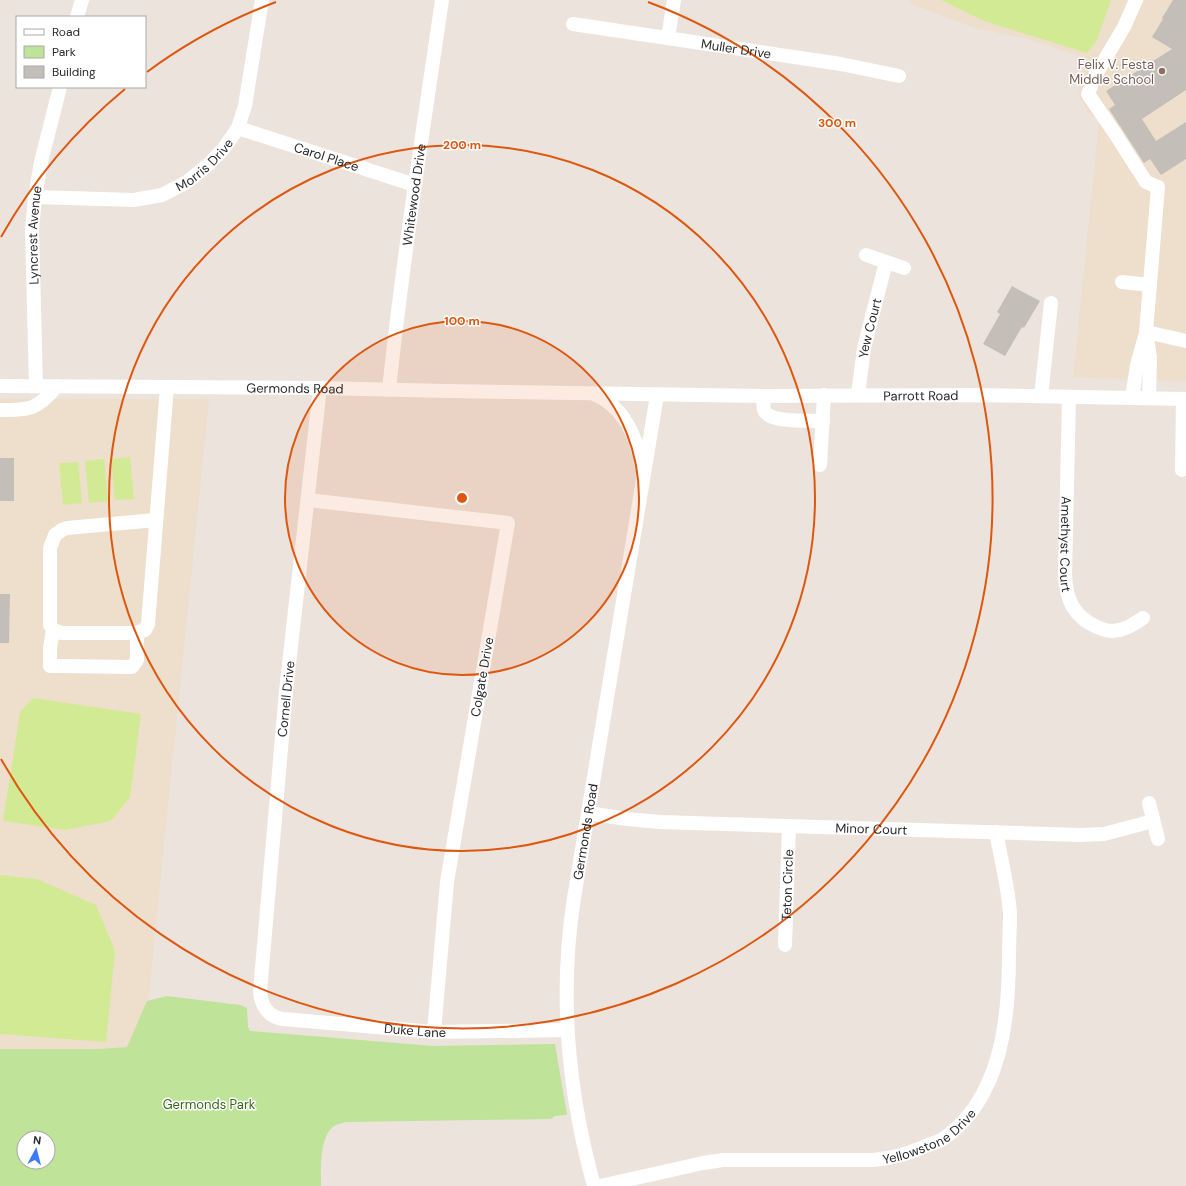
<svg xmlns="http://www.w3.org/2000/svg" width="1186" height="1186" viewBox="0 0 1186 1186" font-family="'DM Sans',sans-serif">
<style>
.education{fill:#eedecc}
.green{fill:#bee399;fill-rule:evenodd}
.pitch{fill:#d3ea95}
.building{fill:#c4beb8}
.lines{fill:none;stroke-linecap:round;stroke-linejoin:round}
.minor{stroke:#fff;stroke-width:14}
.ring{fill:none;stroke:#de570e;stroke-width:2}
.education-dot{fill:#8d6e63;stroke:#fff;stroke-width:1.5}
.labels{text-anchor:middle;dominant-baseline:central;stroke-width:3;stroke-linejoin:round;paint-order:stroke}
.street-label{font-size:13px;fill:#2a2a2a;stroke:#fff}
.education-label{font-size:13px;fill:#785e54;stroke:#fff;text-anchor:end}
.park-label{font-size:13px;fill:#36681a;stroke:#fff}
.centre{fill:#de570e;stroke:#fff;stroke-width:2}
.ring-label{font-size:12px;text-anchor:middle;font-weight:bold;fill:#de570e;stroke:#fff;stroke-width:3;stroke-linejoin:round;paint-order:stroke}
</style>
<rect width="100%" height="100%" fill="#ece3dd"/>
<!-- education -->
<path class="education" d="M909,0H1186V382L1073,377L1099,121L1087,112L1079,96L1085,58L1028,39L975,28L909,3Z
M0,399H209L143,1055H0Z"/>
<!-- green -->
<path class="green" d="M167,996L240,1005L247,1008L248,1027L250,1031L433,1046L555,1044L567,1115L555,1116L551,1119L346,1122C342,1123 337,1124 334,1126C319,1137 321,1169 321,1186H0V1049H101L127,1047L147,1001ZM24,1138H48V1162H24Z"/>
<!-- pitch -->
<path class="pitch" d="M941,0H1111L1096,42L1087,53L984,21Z
M130,457L134,499L115,500L111,459Z
M104,459L108,501L89,503L85,461Z
M78,462L82,503L63,505L59,463Z
M33,698L141,714L130,797L111,821L65,830L3,821L20,712Z
M0,875L37,879L96,905L115,951L106,1042L0,1034Z"/>
<!-- building -->
<path class="building" d="M1173,0H1186V90L1142,119L1156,141L1186,122V159L1161,175L1150,159L1144,163L1109,109L1115,105L1106,91L1172,49L1152,37L1163,19L1162,18Z
M1012,286L1040,301L1024,328L1022,327L1005,356L983,344L1000,314L997,312Z
M0,458H14V501H0Z
M0,594H10L9,643H0Z"/>
<g class="lines">
<!-- minor -->
<g class="minor">
<path d="M1136,0L1124,27L1095,76L1088,94L1114,132L1146,182L1158,187L1146,332L1150,357L1149,398"/>
<path d="M77,17L82,0"/>
<path id="s1" d="M573,24L841,64L899,76"/>
<path d="M668,38L674,0"/>
<path id="s2" d="M238,128L415,185"/>
<path id="s3" d="M35,197L134,200L162,195L187,182L209,164L224,148L238,128L245,106L262,0"/>
<path d="M866,255L904,268"/>
<path d="M1122,282L1150,285"/>
<path d="M1146,332L1186,341"/>
<path id="s4" d="M0,386L320,388L447,391L764,396L973,395L1186,399"/>
<path id="s5" d="M36,386L32,230L35,197L41,162L60,87"/>
<path id="s6" d="M320,388L286,691L260,991C261,1005 268,1017 283,1019L434,1032L567,1030"/>
<path id="s7" d="M389,389C403,259 423,130 442,0"/>
<path d="M594,394C625,407 637,438 642,468"/>
<path id="s8" d="M858,395L864,348L886,262"/>
<path d="M764,396C764,401 762,407 765,412C773,423 809,420 823,421"/>
<path d="M1041,396L1051,303"/>
<path id="s9" d="M1069,397L1065,575C1066,600 1074,617 1097,627C1102,629 1107,631 1112,631C1124,631 1134,624 1143,618"/>
<path d="M1132,398L1137,365L1145,336"/>
<path d="M0,410C30,410 37,410 57,386"/>
<path d="M820,465L824,395"/>
<path d="M1182,470L1183,399"/>
<path d="M308,500L508,523L447,882L434,1032"/>
<path d="M156,520L67,528L62,530L55,535L50,548V625L53,630L62,633H136L145,630L148,624L167,387"/>
<path d="M53,630L50,648V666H60L132,667L137,660V633"/>
<path d="M1149,803L1158,839"/>
<path id="s10" d="M588,813L627,819L660,822L1080,835L1104,834L1153,821"/>
<path id="s11" d="M785,945L789,826"/>
<path id="s12" d="M594,1186C568,1092 559,994 574,898L657,395"/>
<path id="s13" d="M600,1186L703,1163L723,1160H874C894,1158 907,1154 926,1146C931,1144 938,1142 943,1139C1001,1099 1009,1020 1009,955C1009,941 1010,927 1010,913C1008,886 1001,859 996,832"/>
</g>
</g>
<!-- distance rings -->
<circle cx="462" cy="498" r="177" fill="#de570e" fill-opacity=".12"/>
<g class="ring">
<circle cx="462" cy="498" r="177"/>
<circle cx="462" cy="498" r="353"/>
<path d="M1 237A530 530 0 0 1 125 89M147 72A530 530 0 0 1 276 2M648 2A530 530 0 1 1 1 759"/>
</g>
<!-- markers -->
<circle class="education-dot" cx="1162" cy="71" r="4"/>
<g class="labels">
<!-- street labels -->
<g class="street-label">
<text stroke="none"><textPath href="#s1" startOffset="165">Muller Drive</textPath></text>
<text stroke="none"><textPath href="#s2" startOffset="93">Carol Place</textPath></text>
<text stroke="none"><textPath href="#s3" startOffset="180">Morris Drive</textPath></text>
<text stroke="none"><textPath href="#s7" startOffset="196">Whitewood Drive</textPath></text>
<text stroke="none"><textPath href="#s5" startOffset="151">Lyncrest Avenue</textPath></text>
<text stroke="none"><textPath href="#s8" startOffset="68">Yew Court</textPath></text>
<text stroke="none"><textPath href="#s4" startOffset="295">Germonds Road</textPath></text>
<text stroke="none"><textPath href="#s4" startOffset="921">Parrott Road</textPath></text>
<text stroke="none"><textPath href="#s9" startOffset="147">Amethyst Court</textPath></text>
<text transform="translate(482 677) rotate(-80)">Colgate Drive</text>
<text transform="translate(286 699) rotate(-84)">Cornell Drive</text>
<text stroke="none"><textPath href="#s10" startOffset="284">Minor Court</textPath></text>
<text stroke="none"><textPath href="#s12" startOffset="358">Germonds Road</textPath></text>
<text stroke="none"><textPath href="#s11" startOffset="60">Teton Circle</textPath></text>
<text stroke="none"><textPath href="#s6" startOffset="778">Duke Lane</textPath></text>
<text stroke="none"><textPath href="#s13" startOffset="338">Yellowstone Drive</textPath></text>
</g>
<!-- education labels -->
<g class="education-label">
<text x="1154" y="64">Felix V. Festa<tspan x="1154" dy="15">Middle School</tspan></text>
</g>
<!-- park labels -->
<g class="park-label">
<text x="209" y="1104">Germonds Park</text>
</g>
</g>
<circle cx="462" cy="498" r="6" class="centre"/>
<g class="ring-label">
<text x="837" y="127">300 m</text>
<text x="462" y="149">200 m</text>
<text x="462" y="325">100 m</text>
</g>
<!-- legend -->
<rect x="16" y="16" width="130" height="72" fill="#ffffff" stroke="#aaaaaa"/>
<rect x="24" y="29" width="20" height="6" fill="#ffffff" stroke="#aaaaaa"/>
<text x="52" y="36" font-size="12" fill="#2a2a2a">Road</text>
<rect x="24" y="46" width="20" height="12" fill="#bee399" stroke="#aaaaaa"/>
<text x="52" y="56" font-size="12" fill="#2a2a2a">Park</text>
<rect x="24" y="66" width="20" height="12" fill="#c4beb8" stroke="#aaaaaa"/>
<text x="52" y="76" font-size="12" fill="#2a2a2a">Building</text>
<!-- north arrow -->
<g transform="translate(36 1150) rotate(7)"><circle r="19" fill="#ffffff" stroke="#aaaaaa"/>
<path d="M0-3L7 15L0 10L-7 15Z" fill="#3d7df9"/>
<text y="-6" font-size="11" font-weight="bold" text-anchor="middle" fill="#2a2a2a">N</text>
</g>
</svg>
